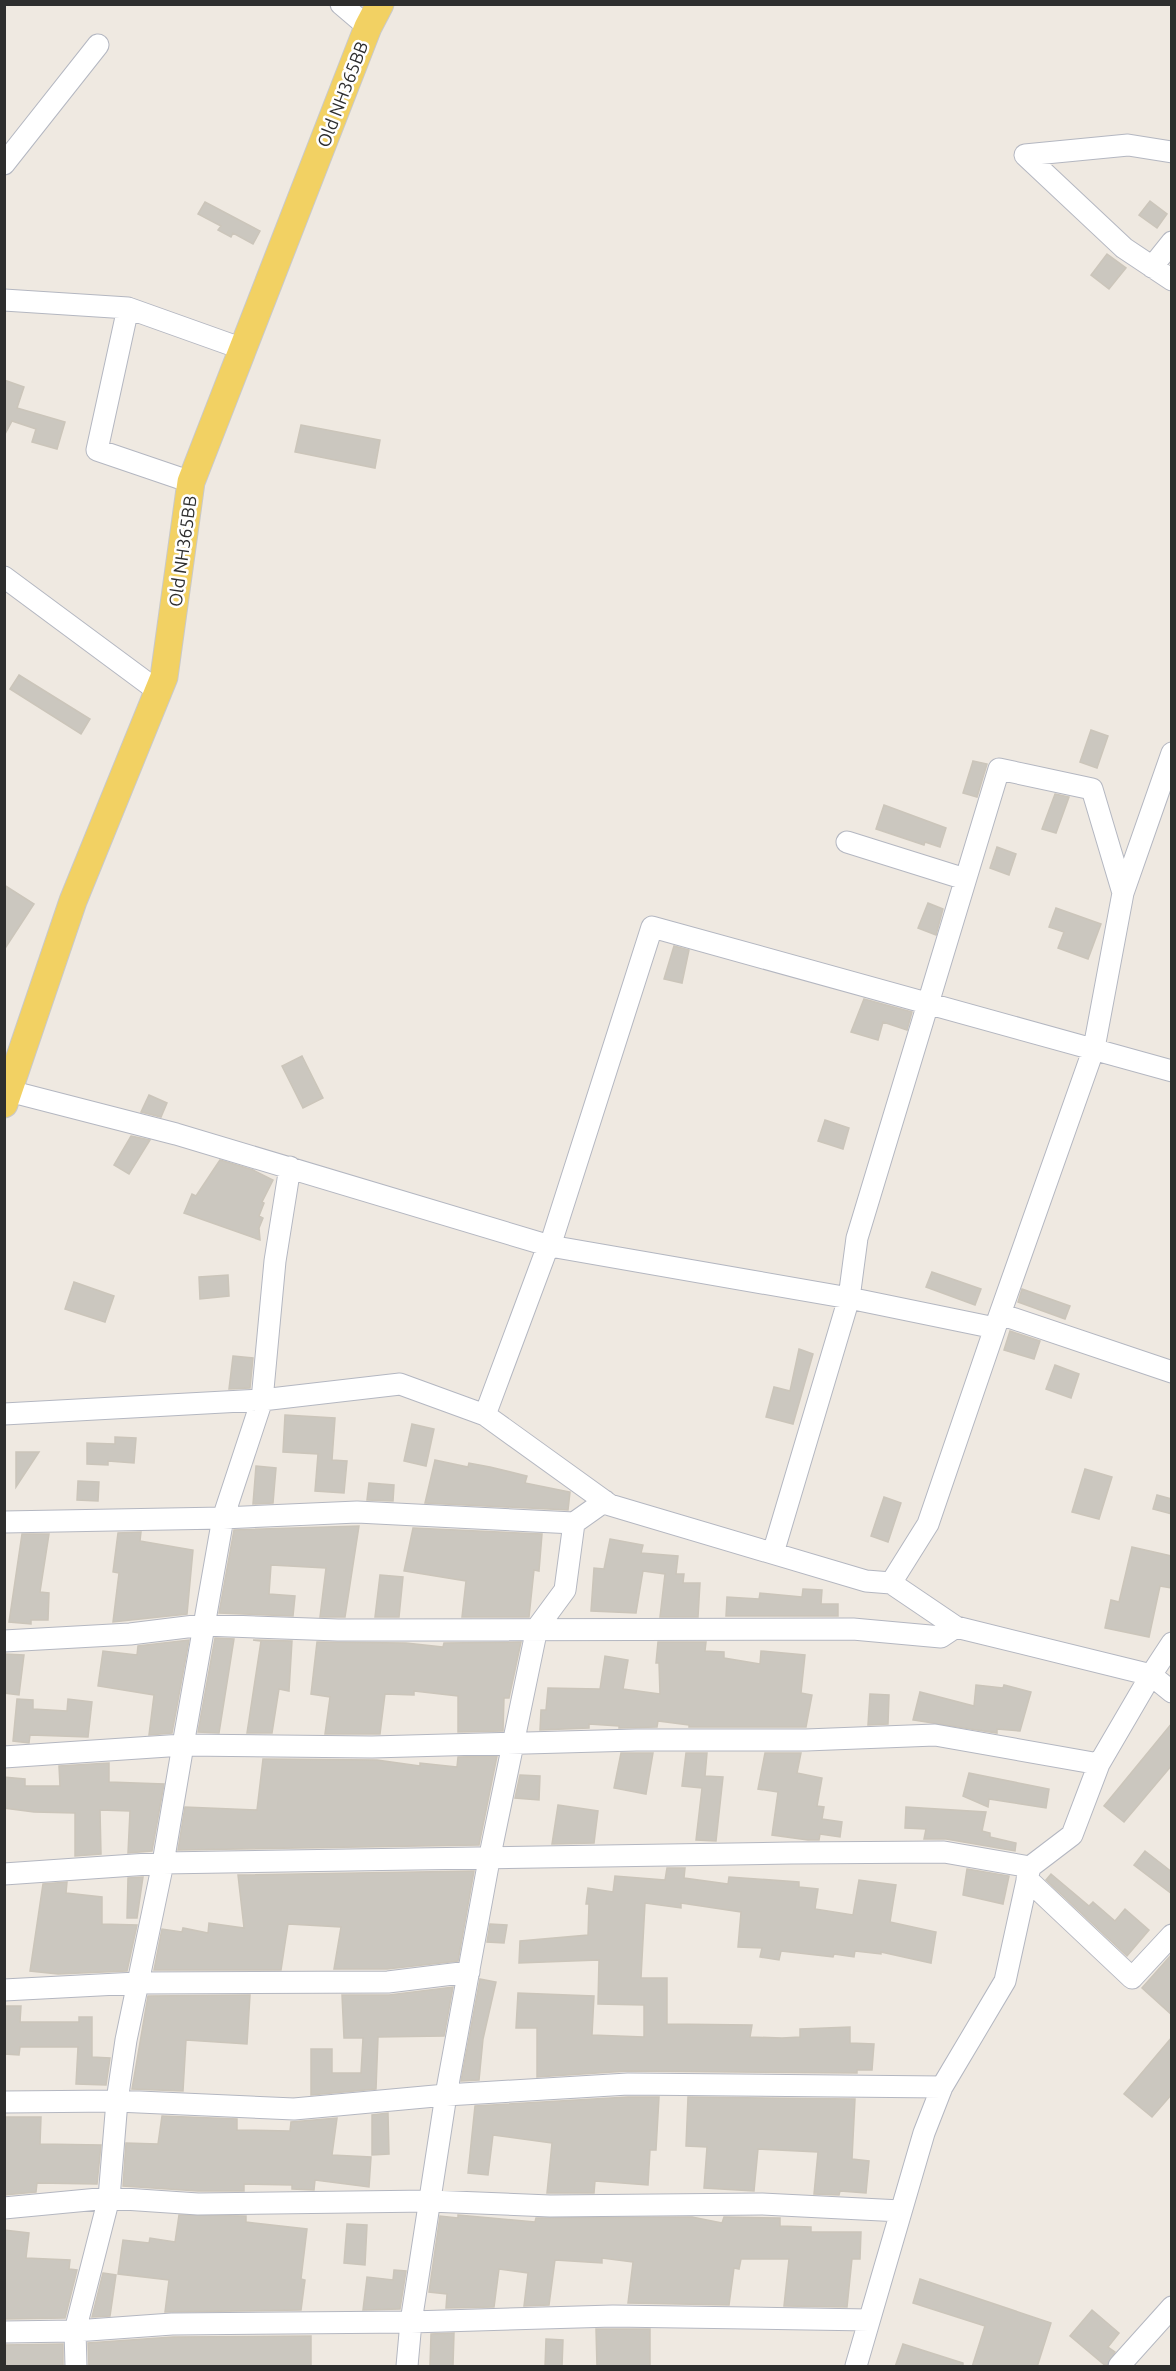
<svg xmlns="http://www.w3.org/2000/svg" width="1176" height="2371" viewBox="0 0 1176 2371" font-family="Ubuntu,sans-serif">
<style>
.building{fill:#cbc7bf;stroke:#cbc5ba;stroke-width:1.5}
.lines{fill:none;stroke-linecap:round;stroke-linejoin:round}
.minor-casing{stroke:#b4b7c1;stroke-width:23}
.major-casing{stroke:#c9c9c9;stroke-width:29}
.minor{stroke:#fff;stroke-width:21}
.major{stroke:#f2d163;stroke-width:27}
.labels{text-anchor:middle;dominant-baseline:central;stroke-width:5;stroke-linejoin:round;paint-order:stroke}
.street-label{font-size:18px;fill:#2e2e2e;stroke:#fff}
</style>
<rect width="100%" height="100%" fill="#efe9e1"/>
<!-- building -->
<path class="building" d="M1150,201L1167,214L1157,228L1139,215Z
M205,202L260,231L253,244L233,233L231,237L218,230L221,226L198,214Z
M1107,254L1126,268L1109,289L1091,275Z
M4,380L24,387L17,408L65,422L57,449L32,442L36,429L12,421L4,436Z
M301,425L380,440L375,468L295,452Z
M19,675L90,719L81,734L10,689Z
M1091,730L1108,736L1097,768L1080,762Z
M973,761L987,764L977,797L963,793Z
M1055,794L1069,797L1056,833L1042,829Z
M884,805L946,828L940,847L925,842L924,845L876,829Z
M997,847L1016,854L1009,875L990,868Z
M4,885L34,904L4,950Z
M928,903L943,909L936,935L918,928Z
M1056,908L1101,924L1088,959L1058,948L1064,932L1049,927Z
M674,946L689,950L682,983L664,979Z
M864,999L912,1012L907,1030L883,1022L878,1040L851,1032Z
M302,1056L323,1098L303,1108L282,1066Z
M149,1095L167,1103L161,1117L141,1112Z
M825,1120L849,1128L843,1149L818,1141Z
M131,1136L150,1140L129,1174L114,1165Z
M220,1160L253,1170L273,1180L262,1202L264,1203L259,1216L263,1218L259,1228L260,1240L184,1213L192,1194L196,1196Z
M932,1272L981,1289L975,1305L926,1287Z
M228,1275L229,1296L200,1299L199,1277Z
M74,1282L114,1296L105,1322L65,1309Z
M1022,1289L1070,1306L1065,1319L1018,1302Z
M1010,1331L1040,1341L1034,1359L1004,1350Z
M799,1349L813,1354L793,1424L766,1417L774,1387L790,1391Z
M233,1356L253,1358L250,1388L229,1389Z
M1055,1365L1079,1374L1071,1398L1046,1389Z
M285,1415L335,1418L332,1460L347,1461L344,1493L315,1491L318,1454L283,1452Z
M412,1424L434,1429L426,1466L404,1461Z
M115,1437L136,1438L134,1463L108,1461V1465L87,1464V1443L115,1444Z
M16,1452H39L16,1487Z
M435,1460L468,1467L469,1463L490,1467L527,1476L525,1483L570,1492L568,1510L425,1503Z
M256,1466L276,1468L273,1503L253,1504Z
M1085,1469L1112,1477L1099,1519L1072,1512Z
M78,1481L99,1482L98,1501L77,1500Z
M369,1483L394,1485L393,1501L367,1500Z
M1157,1495L1172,1499V1514L1153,1509Z
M884,1497L901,1503L888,1542L871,1536Z
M359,1526L345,1617H320L326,1568L271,1565L269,1594L295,1596L293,1616L219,1613L234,1530Z
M413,1528L542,1534L539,1571L534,1570L529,1617H462L466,1581L404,1571Z
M141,1532L140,1541L193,1550L187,1614L113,1622L119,1573L113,1572L118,1533Z
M22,1534H49L40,1592L49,1593L48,1620H31V1624L9,1622Z
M610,1539L643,1545L641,1553L678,1556L676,1574H684L683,1583H700L698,1617H660L665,1574L643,1571L636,1613L591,1611L594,1568L604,1569Z
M1132,1547L1172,1556V1588L1160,1586L1149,1637L1105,1628L1111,1600L1119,1602Z
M380,1575L403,1577L399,1617H375Z
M803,1589L822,1590L821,1604H838V1616H726L727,1597L759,1599L760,1593L802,1597Z
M215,1638L234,1639L219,1733L198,1732Z
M189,1640L172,1733L149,1735L154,1695L98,1686L103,1651L137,1655L138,1646Z
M253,1640L292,1641L289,1691L279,1689L272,1733H247L261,1641Z
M317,1642L406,1643L443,1647L444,1643L521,1642L509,1698H504L503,1731L458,1732V1696L414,1691V1695L385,1694L380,1734H325L330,1697L311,1694Z
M658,1642H706L705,1651L724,1652V1658L760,1664L761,1651L805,1655L801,1693L812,1695L806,1727H689V1725L658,1721L657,1727L619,1728V1726L589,1724V1728L540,1730L541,1710H546L548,1688L600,1689L605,1656L628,1660L623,1689L660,1694L659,1663H656Z
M4,1654L24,1655L19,1695L4,1693Z
M976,1685L1003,1688L1004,1685L1031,1692L1020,1731L997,1729V1733L913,1720L920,1692L974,1706Z
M870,1694L889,1695L888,1724L868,1725Z
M17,1699L33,1700V1709L67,1711L68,1699L92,1702L88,1737L30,1735L29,1743L13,1741Z
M1172,1723V1765L1124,1822L1104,1806Z
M621,1753H653L646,1794L614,1788Z
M686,1753H707L705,1776L723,1777L716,1841L696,1840L702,1788L682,1786Z
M765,1753H801L797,1773L822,1778L817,1806L824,1807L822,1819L842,1822L840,1837L820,1834L819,1840H808L772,1835L778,1792L758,1789Z
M497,1756L479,1845L178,1850L185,1807L257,1810L263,1759L377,1760L420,1766V1763L457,1767L458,1757Z
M109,1763V1782L164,1784L152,1851L128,1853L130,1811L100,1810L101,1854L75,1856V1813L34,1812L4,1808V1777L25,1779V1786H60L59,1766Z
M969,1773L1049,1789L1046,1808L989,1799L988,1807L963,1796Z
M520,1775L540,1776L539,1800L515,1798Z
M558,1805L598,1811L594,1843L552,1844Z
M906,1807L986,1812L982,1831L990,1833V1837L1016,1843L1015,1851L946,1839H924L926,1829L905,1828Z
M1145,1851L1172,1872V1894L1134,1865Z
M667,1868H685L684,1878L728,1884L729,1877L799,1882V1887L818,1889L815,1909L853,1915L859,1880L896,1885L890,1922L936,1932L931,1963L881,1952V1954L855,1951L854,1957L834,1954L833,1957L781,1951L779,1960L760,1957L762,1948L738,1947L741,1912L681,1903V1908L645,1903L641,1978H667V2024L752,2025L750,2037L782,2038L800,2037V2029L850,2027V2043L874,2044L872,2070H857V2073L628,2071L537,2077V2028H516L518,1993L594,1996L592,2035L644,2037V2005L598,2004L599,1960L519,1963L520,1941L588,1935L589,1904H586L588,1888L613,1892L615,1876L665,1880Z
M967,1869L1009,1876L1003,1904L963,1895Z
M474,1871L458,1961L387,1969H334L341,1927L288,1924L281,1970H154L162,1929L182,1932L183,1928L208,1933L209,1923L244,1928L238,1875Z
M1051,1874L1089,1906L1093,1902L1115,1921L1125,1909L1149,1930L1127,1956L1046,1880Z
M143,1877L137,1918H127L128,1878Z
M67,1882L66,1893L102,1897V1924L137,1925L127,1971L58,1974L30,1971L43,1884Z
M490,1924L507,1925L504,1943L487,1942Z
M1172,1954V2015L1142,1988Z
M480,1979L496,1982L483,2039L479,2080L461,2081Z
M453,1987L444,2036L378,2037L376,2089L311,2095V2049H332V2073H361L363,2038H344L342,1995H389Z
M250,1995L247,2044L186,2040L183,2091L132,2089L148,1996Z
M4,2006H21L20,2022H79V2017H92V2057L110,2058L106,2085L76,2084L78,2047H20L19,2055L4,2054Z
M1172,2037V2094L1152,2117L1124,2094Z
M628,2097H659L656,2150H650L648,2185L595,2181L594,2193H547L552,2143L493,2135L488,2175L468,2173L475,2106Z
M688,2097L855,2099L852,2159L869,2161L866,2193L840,2191L839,2195L814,2194L818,2152L758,2149L754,2191L704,2188L707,2147L686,2146Z
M388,2113L389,2154L372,2155V2115Z
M162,2116L237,2119V2130L290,2131L291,2122L337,2118L332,2155L371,2157L369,2187L315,2180L314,2190L292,2189V2185L244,2184V2191H198L123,2186L126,2143L158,2144Z
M4,2117H41L40,2144L101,2145L97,2184L37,2183L36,2192L4,2195Z
M179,2215L246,2216V2222L307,2229L301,2279L305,2280L301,2310L165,2312L169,2280L118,2274L123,2240L149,2243L150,2238L175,2242Z
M458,2215L535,2222L536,2218L692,2217L722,2223L724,2217L780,2218V2226L811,2227V2232H861L860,2259H852L847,2307L784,2306L789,2259H741L739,2269L734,2268L729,2305L628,2303L633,2262L602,2258V2263L555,2260L549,2305L524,2306L528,2273L499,2269L494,2307L446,2308L447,2294L429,2292L440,2216L458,2218Z
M347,2224L367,2225L365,2265L344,2263Z
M4,2230L29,2233L26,2258L70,2260L69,2269L77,2270L65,2318L4,2319Z
M394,2270L406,2271L400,2309L363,2310L367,2277L393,2280Z
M103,2273L116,2275L110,2316L92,2317Z
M920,2279L1051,2323L1037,2367H972L985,2326L913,2303Z
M1092,2310L1119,2333L1108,2347L1115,2352L1107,2367L1070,2336Z
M596,2329H650V2367H597Z
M454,2333L453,2366H430L431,2334Z
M311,2336V2367H89L88,2343L173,2337Z
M546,2339L563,2340L562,2367H545Z
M63,2344V2367H4V2345Z
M903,2344L963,2363V2367H895Z"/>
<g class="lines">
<!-- minor casing -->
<g class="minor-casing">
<path id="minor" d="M341,4L368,27
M1172,152L1128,145L1025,155L1124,248L1172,280
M4,164L98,45
M1152,267L1172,242
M4,300L128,308L243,349
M128,308L97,450L191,482
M4,577L158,691
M847,842L965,879
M1123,893L1172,753
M9,1091L176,1134L550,1246L545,1254L485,1415
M290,1167L275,1261L262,1400L223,1518L357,1512L574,1523
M1000,1314L1172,1372
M4,1414L262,1400L400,1384L485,1415L610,1505L866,1581L891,1583L956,1627L1151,1675L1172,1643
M4,1522L223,1518L183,1745L372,1747L636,1740H806L935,1735L1099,1764
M773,1553L849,1298L857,1238L999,769L1092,789L1123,893L1094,1048L995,1328
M891,1583L928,1524L995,1328L849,1298L550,1246L652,927L1172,1071
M4,1641L130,1634L203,1625L338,1630L853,1629L941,1637L956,1627
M4,1757L183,1745L163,1863L126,2040L117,2101L109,2198L75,2331L76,2366
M4,1874L163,1863L791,1853L944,1852L1030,1867
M1027,1879L1132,1978L1172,1935
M4,1990L137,1983L388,1982L469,1972
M4,2102L117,2101L294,2109L446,2095L489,1860L537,1628L565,1590L574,1523L605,1501
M4,2208L109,2198L198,2204L429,2201L550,2206L762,2204L901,2211
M4,2332L75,2331L172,2324L411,2322L446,2095L628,2084L942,2087
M407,2366L411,2322L613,2316L869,2320
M856,2366L924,2133L942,2087L1005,1981L1030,1867L1072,1835L1099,1764L1151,1675L1172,1692
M1119,2366L1172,2307"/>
</g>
<!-- major casing -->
<g class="major-casing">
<path id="major" d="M4,1104L73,901L164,677L191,482L368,27L380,4"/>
</g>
<!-- minor -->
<use href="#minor" class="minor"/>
<!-- major -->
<use href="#major" class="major"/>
</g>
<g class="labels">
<!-- street labels -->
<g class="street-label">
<text transform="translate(342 94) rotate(-69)">Old NH365BB</text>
<text transform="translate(182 551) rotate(-82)">Old NH365BB</text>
</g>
</g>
<!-- border -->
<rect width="1176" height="2371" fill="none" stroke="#2e2e2e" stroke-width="12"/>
</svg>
